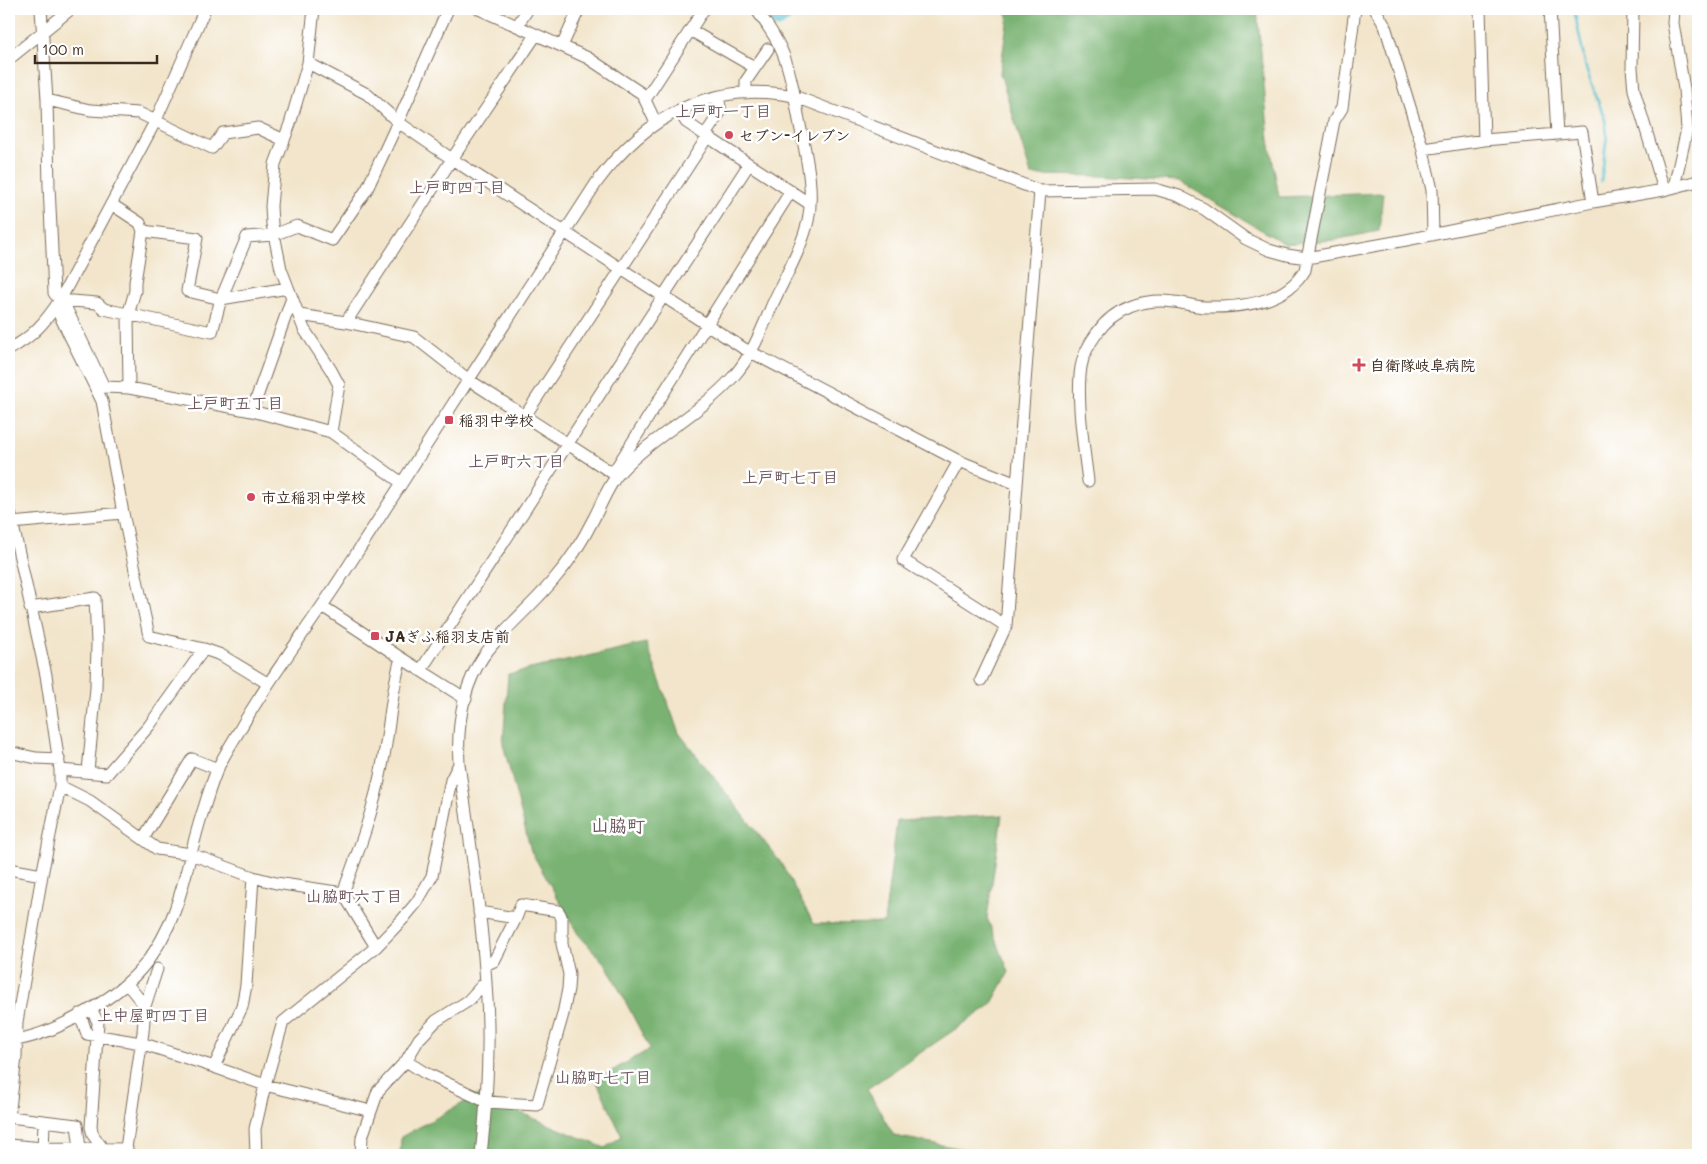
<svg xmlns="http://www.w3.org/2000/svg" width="1707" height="1164" viewBox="0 0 1707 1164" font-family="Mali,'Klee One',sans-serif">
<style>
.forest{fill:#79b272;stroke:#5a6e48}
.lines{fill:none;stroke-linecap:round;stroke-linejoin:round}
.stream{stroke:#54bfcf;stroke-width:2.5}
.river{stroke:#54bfcf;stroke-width:15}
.minor-casing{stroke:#7b6b5b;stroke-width:13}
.minor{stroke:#fff;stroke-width:11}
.poi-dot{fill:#d1495b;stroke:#fff;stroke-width:2}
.labels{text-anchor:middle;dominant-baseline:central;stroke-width:5;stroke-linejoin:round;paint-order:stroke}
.poi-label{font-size:15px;font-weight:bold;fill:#3b2a1e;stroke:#fff;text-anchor:start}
.neighbourhood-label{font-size:16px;font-weight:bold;fill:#6d575c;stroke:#fff}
.quarter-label{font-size:18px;font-weight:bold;fill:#6d575c;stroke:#fff}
</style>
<rect width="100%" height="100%" fill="#fff"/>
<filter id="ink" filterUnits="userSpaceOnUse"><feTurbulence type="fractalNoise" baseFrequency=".02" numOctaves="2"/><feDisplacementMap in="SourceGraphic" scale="10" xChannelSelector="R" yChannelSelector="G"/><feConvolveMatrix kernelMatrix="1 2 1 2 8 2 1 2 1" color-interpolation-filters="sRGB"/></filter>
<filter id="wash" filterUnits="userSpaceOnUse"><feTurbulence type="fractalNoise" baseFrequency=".0096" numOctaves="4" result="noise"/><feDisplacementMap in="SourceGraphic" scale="20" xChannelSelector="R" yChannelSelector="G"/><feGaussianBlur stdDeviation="1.12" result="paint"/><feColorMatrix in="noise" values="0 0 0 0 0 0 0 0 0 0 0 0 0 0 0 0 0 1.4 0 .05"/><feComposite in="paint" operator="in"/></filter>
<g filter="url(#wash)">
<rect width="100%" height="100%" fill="#f2e5cb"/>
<!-- forest -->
<path class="forest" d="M1002,9H1257L1269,140L1279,197L1383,193L1379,231L1334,240L1285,244L1179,181L1100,176L1031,175L1000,73L1008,16Z
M646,643L679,733L781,863L814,924L884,923L897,821L1002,815L987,918L1009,972L991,1005L867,1089L894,1136L974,1151L977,1155H400L401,1137L478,1095L605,1148L622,1136L596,1080L650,1049L607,966L578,934L531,851L503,744L508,674Z"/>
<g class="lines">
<!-- stream -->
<path class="stream" d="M1574,9L1586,68L1605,120L1607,135L1601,182"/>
<!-- river -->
<path class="river" d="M778,20L795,9"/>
</g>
</g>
<g filter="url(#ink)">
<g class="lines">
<!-- minor casing -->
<g class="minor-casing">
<path id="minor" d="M41,9L47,100L49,186L54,293L66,308L104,387L129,388L252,411L331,432L402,483
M314,9L308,63L290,124L275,164L271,206L272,224L281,269L304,329L331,370L339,385L331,432
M479,9L588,58L647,97
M1375,9L1385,26L1422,146L1432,190L1433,235
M1480,9L1484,140
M1550,9L1557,135
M1633,9L1632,68L1634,90L1664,190
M517,26L528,9
M690,30L754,67
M562,46L579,9
M9,59L71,9
M308,63L367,94L398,122L452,159L743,348L959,461L1017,484
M746,93V81L768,49
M718,97L721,111L705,135L810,204
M47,100L90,110L139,113L212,148L223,133L258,128L284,140
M679,110L686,122L705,135
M656,123L645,100L704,9
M1423,149L1484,140L1582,132L1593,202
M1674,187L1687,129L1684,89L1673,23L1674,9
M111,204L140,223L143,231L197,238L187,291L221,299L247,237L273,235L297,226L332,240L367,189L398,122L448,9
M60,300V316L102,401L123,513L149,636L204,649L221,655L267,683
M60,300L97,303L104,309L212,332L221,299L288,288
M299,315L346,322L414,337L469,380L617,476
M346,322L452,159L536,35
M9,349C32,338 46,321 60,300L156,120L205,9
M129,388L128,315L135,291V282L143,231
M252,411L292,298
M525,416L708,136
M959,461L903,560L1006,626
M613,473L791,191
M1088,481C1084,448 1076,399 1081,367C1083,354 1089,344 1097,333C1114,308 1144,298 1174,302C1184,303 1193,306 1204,307C1239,308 1286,303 1305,270L1334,121L1342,108L1355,9
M9,508L46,675L60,770V786L42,875L17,1022L16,1057L9,1117
M11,523L123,513
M322,606L401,658L466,699
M30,608L95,598L97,644L96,688L88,771
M421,670L749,164
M981,680L1006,626L1040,191
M9,752L36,758L59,759
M60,770L107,774L149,726L204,649
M60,786L90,801L157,849L191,854L253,877L276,883L343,893L376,947
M143,839L192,759L218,769
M9,869L42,875
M343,893C359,850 375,806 383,761C390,726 391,692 401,658
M479,912L516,918
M145,1006L157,969
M91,1009L98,1022L91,1127L93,1135L103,1149
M80,1014L87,1034L141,1043L214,1067L265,1085L371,1111
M9,1041C53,1036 119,998 146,963C182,917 185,867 202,814C207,799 211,783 218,768C224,755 232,743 239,731C269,678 307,630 340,579C425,446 511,315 597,182C645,117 711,80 794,96L1040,191L1155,189L1179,196L1204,209L1246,239L1269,250L1287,255L1307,258L1406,240L1593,202L1664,190L1698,181
M406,1061L425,1073L487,1102L537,1105L563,1014L568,989L569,974L562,944V919L560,914L558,911L521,905L516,918L494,961L485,965
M214,1067L242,1007L246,985L253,877
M9,1117L77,1125L80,1148L86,1152
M9,1145L43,1148L127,1149
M43,1154L44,1121
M125,1155L143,1032L145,1006L127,984
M256,1155L255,1129L265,1085L283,1022L376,947L402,920L417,902L432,876L451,780L459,764
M361,1155L362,1137L378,1091L406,1061L419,1039L436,1021L468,1001L486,981
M481,1155C487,1103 490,1052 487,999C483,921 470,842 459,764C457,728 462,688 483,657C503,628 533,606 555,578C571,560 583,540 594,518C602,503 608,485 620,472C653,436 700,414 733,377C752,356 762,329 773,303C785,277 801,250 808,221C815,188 805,152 799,120C795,99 792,78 785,59C779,41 767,25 756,9"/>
</g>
<!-- minor -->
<use href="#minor" class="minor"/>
</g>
</g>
<!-- markers -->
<g class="poi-dot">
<circle cx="729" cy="135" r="5"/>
<path d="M1356.5 357.5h5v5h5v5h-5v5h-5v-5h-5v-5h5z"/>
<rect x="444" y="415" width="10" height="10" rx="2.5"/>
<circle cx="251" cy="497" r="5"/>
<rect x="370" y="631" width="10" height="10" rx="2.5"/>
</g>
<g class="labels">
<!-- poi labels -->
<g class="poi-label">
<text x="739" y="135">セブン-イレブン</text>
<text x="1370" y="365">自衛隊岐阜病院</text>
<text x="459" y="420">稲羽中学校</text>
<text x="261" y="497">市立稲羽中学校</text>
<text x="385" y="636">JAぎふ稲羽支店前</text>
</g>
<!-- neighbourhood labels -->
<g class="neighbourhood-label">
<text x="723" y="110">上戸町一丁目</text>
<text x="457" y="186">上戸町四丁目</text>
<text x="235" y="402">上戸町五丁目</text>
<text x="516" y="460">上戸町六丁目</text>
<text x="790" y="476">上戸町七丁目</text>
<text x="354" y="895">山脇町六丁目</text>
<text x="153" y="1014">上中屋町四丁目</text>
<text x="603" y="1076">山脇町七丁目</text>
</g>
<!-- quarter labels -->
<g class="quarter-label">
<text x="618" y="825">山脇町</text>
</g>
</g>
<!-- margin -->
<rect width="1707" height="1164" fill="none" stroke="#fff" stroke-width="30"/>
<!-- scale -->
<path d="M35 55v8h122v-8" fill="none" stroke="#3b2a1e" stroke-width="2.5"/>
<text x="42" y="55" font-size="15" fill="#3b2a1e" stroke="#ffffff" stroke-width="4" paint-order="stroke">100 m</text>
</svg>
